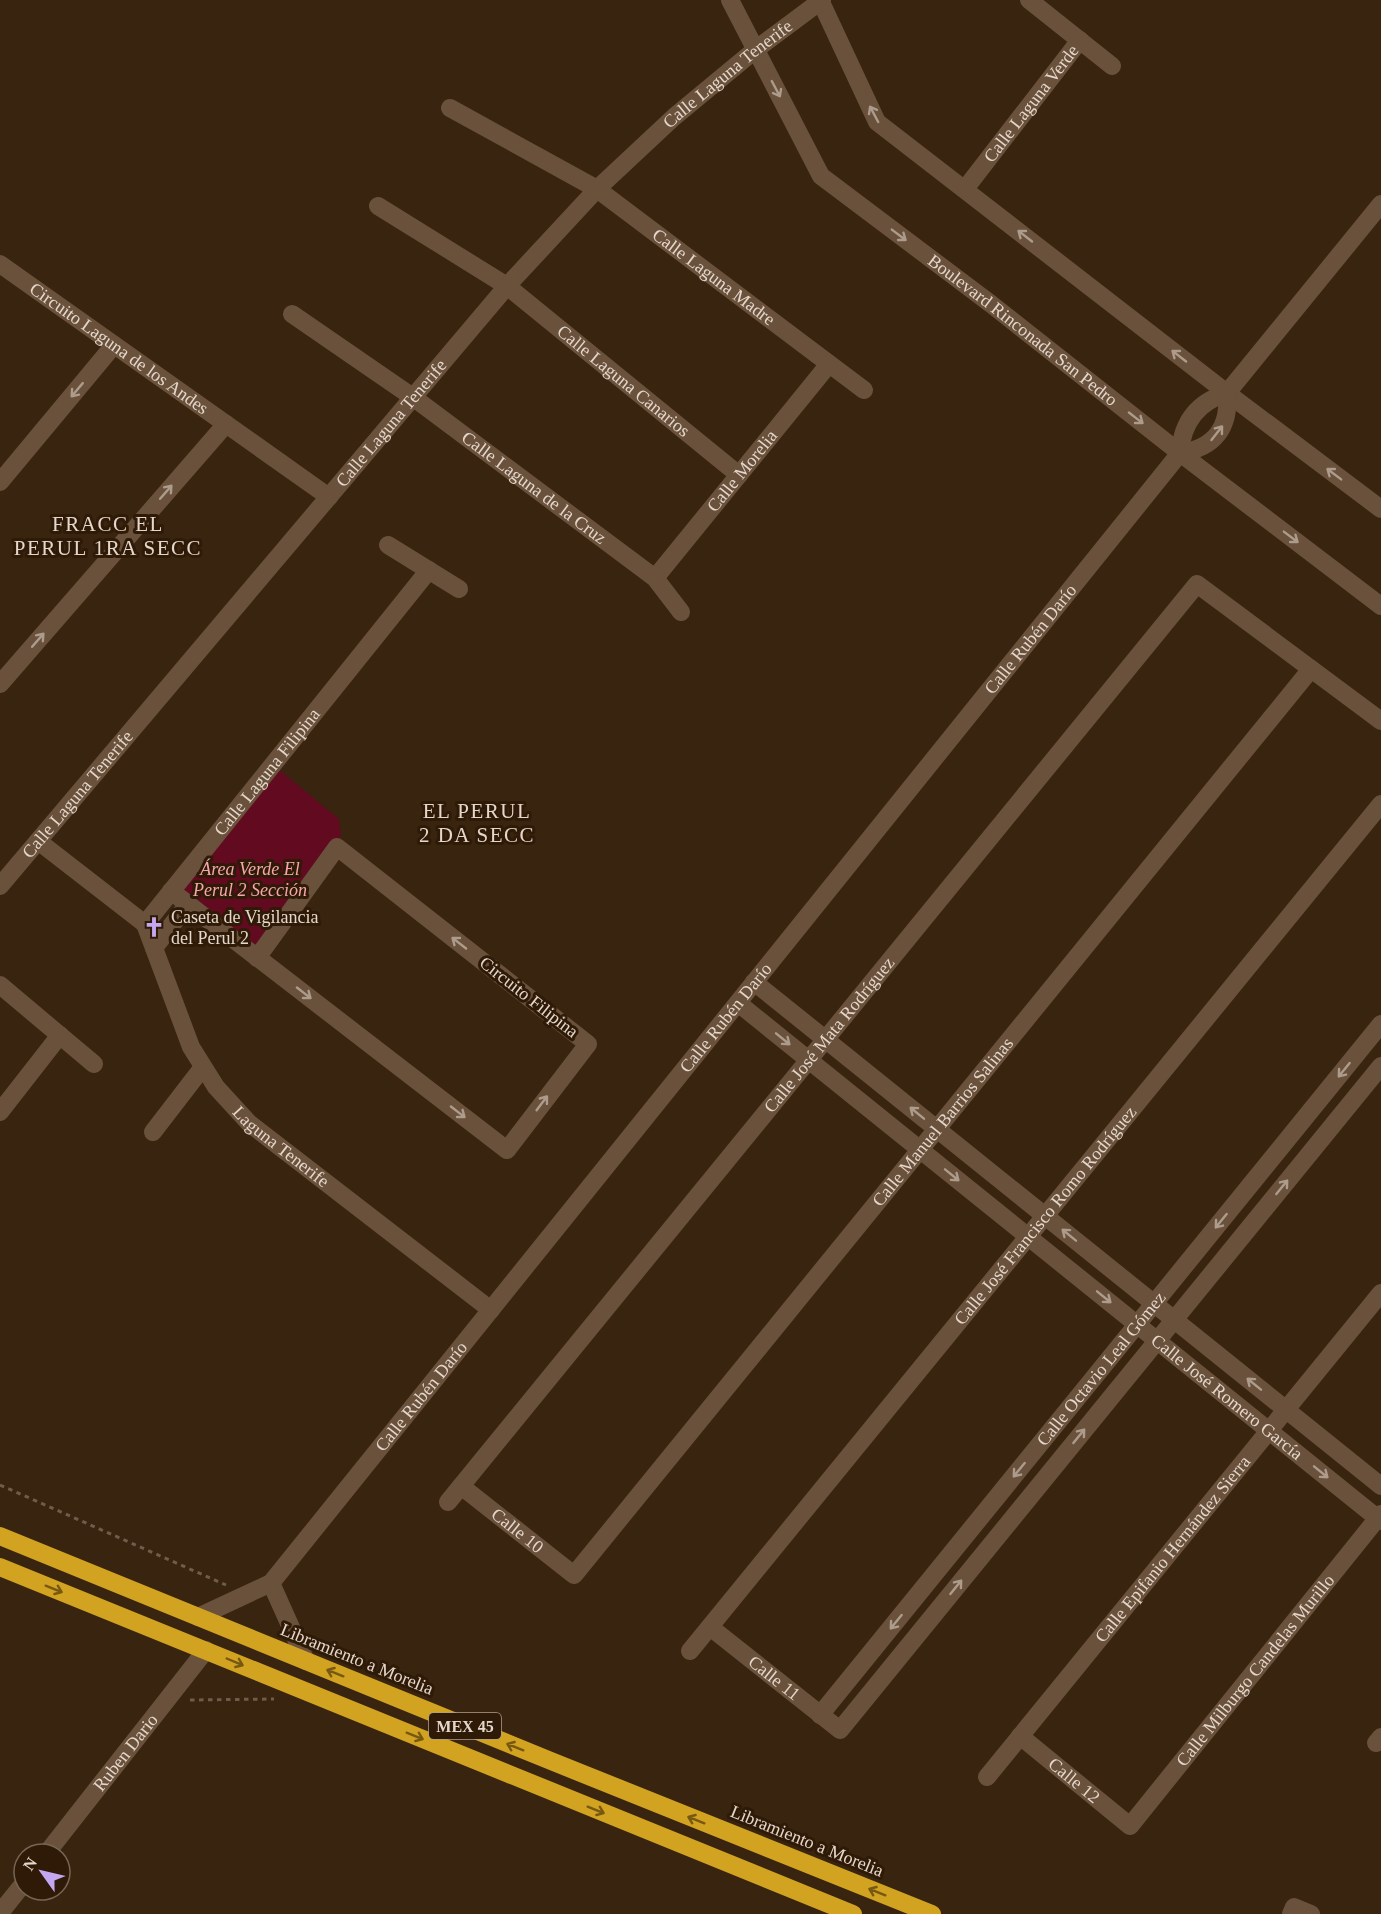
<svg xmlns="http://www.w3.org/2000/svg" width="1381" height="1914" viewBox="0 0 1381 1914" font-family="'Times New Roman',serif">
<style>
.green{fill:#620b20}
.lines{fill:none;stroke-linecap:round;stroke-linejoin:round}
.path{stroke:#6f5c4b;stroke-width:3;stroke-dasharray:4.5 4.5;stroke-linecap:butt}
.minor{stroke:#69513c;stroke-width:18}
.highway{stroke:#d1a320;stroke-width:18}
.oneway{stroke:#ad9b8b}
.oneway2{stroke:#775812}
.labels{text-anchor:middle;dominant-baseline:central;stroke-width:6;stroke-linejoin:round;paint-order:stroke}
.shield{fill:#2e1a06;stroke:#ae9e90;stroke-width:1.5}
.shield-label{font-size:16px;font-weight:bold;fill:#e5d7cb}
.street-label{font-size:18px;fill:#e5d7cb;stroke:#2e1a06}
.park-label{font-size:18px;font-style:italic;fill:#f4a6ab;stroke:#2e1a06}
.poi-label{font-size:18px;fill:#e5d7cb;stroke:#2e1a06;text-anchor:start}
.quarter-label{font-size:21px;letter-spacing:1.5px;fill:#e5d7cb;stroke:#2e1a06}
</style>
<rect width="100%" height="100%" fill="#392410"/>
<!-- green -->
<path class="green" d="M277,768L339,819L341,836L259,947L179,889Z"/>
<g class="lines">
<!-- path -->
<path class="path" d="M0,1485L226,1585
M190,1700L274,1699"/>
<!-- minor -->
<g class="minor">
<path id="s1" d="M730,0L821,176L991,304L1180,453L1381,606"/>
<path d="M820,0L877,122L1227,393L1381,509"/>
<path d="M1029,0L1112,66"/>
<path id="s2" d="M450,108L597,189L864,390"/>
<path id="s3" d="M965,189L1080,40"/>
<path id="s4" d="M378,206L507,286L739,475"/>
<path id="s5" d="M0,264L329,497"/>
<path id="s6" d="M292,314L414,398L655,578L681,612"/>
<path d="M1180,453C1215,448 1230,427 1227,393"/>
<path d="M0,482L114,345"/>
<path d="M388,545L459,589"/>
<path id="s7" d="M655,578L829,364"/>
<path d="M0,684L226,424"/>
<path d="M38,841L145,924"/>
<path id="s8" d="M0,886L507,286L597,189L674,117L755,50L822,0"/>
<path d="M171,891L507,1150L588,1044L337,847L257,958"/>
<path id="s9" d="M145,924L191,1047L216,1087L249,1123L491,1310"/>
<path id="s10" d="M145,924L429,570"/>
<path d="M154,948L188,904"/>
<path d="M754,982L1381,1486"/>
<path d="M0,985L94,1064"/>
<path id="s11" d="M738,1003L1381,1521"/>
<path d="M0,1112L60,1035"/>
<path d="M153,1132L203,1067"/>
<path id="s12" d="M461,1486L574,1575L1311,669"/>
<path id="s13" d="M448,1502L1197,584L1381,721"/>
<path d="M271,1583L306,1661"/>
<path id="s14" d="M198,1617L271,1583L1180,453C1182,422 1198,402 1227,393L1381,204"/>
<path id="s15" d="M710,1627L840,1730L1381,1066"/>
<path id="s16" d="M690,1651L1381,804"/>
<path id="s17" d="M820,1715L1381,1024"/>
<path id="s18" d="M1020,1736L1130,1826L1381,1514"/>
<path d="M1376,1743L1381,1737"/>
<path id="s19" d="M987,1777L1381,1293"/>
<path id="s20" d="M46,1854L206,1650"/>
<path d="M0,1913L24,1883"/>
<path d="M1291,1914L1294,1907L1311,1914"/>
</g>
<!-- highway -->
<path class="highway" d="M0,1536L551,1761L932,1914
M0,1567L853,1914"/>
</g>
<!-- one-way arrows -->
<defs><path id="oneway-shaft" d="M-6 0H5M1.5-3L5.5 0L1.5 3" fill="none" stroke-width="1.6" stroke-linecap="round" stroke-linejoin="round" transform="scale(1.5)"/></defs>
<g class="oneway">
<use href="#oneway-shaft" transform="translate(776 89) rotate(62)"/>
<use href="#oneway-shaft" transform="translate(874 114) rotate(-118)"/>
<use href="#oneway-shaft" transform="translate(899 235) rotate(37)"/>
<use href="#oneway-shaft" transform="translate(1025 236) rotate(-142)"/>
<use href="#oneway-shaft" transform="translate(1179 356) rotate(-142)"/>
<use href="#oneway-shaft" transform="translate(77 390) rotate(130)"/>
<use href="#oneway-shaft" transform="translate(1136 418) rotate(38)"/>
<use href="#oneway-shaft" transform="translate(1217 433) rotate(-52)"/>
<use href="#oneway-shaft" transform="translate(1334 474) rotate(-143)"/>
<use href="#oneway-shaft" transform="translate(166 492) rotate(-49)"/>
<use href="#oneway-shaft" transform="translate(1291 537) rotate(37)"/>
<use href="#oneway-shaft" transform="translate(38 640) rotate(-49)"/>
<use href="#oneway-shaft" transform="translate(459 943) rotate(-142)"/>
<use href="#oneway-shaft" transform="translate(304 993) rotate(38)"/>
<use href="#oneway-shaft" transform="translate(783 1039) rotate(39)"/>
<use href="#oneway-shaft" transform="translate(1344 1070) rotate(129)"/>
<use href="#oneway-shaft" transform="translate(542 1103) rotate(-53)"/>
<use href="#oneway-shaft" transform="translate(458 1112) rotate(38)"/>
<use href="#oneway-shaft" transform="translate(917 1113) rotate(-141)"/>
<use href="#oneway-shaft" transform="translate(952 1175) rotate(39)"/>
<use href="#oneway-shaft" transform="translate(1282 1187) rotate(-51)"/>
<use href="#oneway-shaft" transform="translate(1221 1221) rotate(129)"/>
<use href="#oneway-shaft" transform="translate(1069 1235) rotate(-141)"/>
<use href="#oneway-shaft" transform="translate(1104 1297) rotate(39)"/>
<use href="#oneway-shaft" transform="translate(1254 1384) rotate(-141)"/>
<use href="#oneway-shaft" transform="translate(1079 1436) rotate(-51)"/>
<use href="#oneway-shaft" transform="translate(1019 1470) rotate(129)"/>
<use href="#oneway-shaft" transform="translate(1321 1472) rotate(39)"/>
<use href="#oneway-shaft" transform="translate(956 1587) rotate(-51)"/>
<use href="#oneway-shaft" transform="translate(896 1622) rotate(129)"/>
</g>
<g class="oneway2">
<use href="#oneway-shaft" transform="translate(54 1589) rotate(22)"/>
<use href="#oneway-shaft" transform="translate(235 1662) rotate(23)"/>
<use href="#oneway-shaft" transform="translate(335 1673) rotate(-158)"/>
<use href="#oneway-shaft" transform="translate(415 1736) rotate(22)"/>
<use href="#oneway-shaft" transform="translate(515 1747) rotate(-158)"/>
<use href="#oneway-shaft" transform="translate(596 1810) rotate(22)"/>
<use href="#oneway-shaft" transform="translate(696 1820) rotate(-158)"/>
<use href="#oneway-shaft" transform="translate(877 1892) rotate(-158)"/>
</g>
<!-- icons -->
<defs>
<g id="church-bare" transform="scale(1.62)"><path d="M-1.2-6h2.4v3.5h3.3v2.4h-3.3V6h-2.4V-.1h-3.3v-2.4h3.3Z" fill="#c4a7f1" stroke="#2e1a06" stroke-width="2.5" paint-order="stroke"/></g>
</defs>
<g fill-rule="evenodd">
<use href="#church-bare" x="154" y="927"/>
</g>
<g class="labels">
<!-- shield labels -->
<rect class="shield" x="429" y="1713" width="72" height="26" rx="4.5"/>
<g class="shield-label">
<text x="465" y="1726">MEX 45</text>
</g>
<!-- street labels -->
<g class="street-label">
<text stroke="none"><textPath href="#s8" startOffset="1092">Calle Laguna Tenerife</textPath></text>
<text stroke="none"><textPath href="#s3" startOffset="108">Calle Laguna Verde</textPath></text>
<text stroke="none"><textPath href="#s2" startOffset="314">Calle Laguna Madre</textPath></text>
<text stroke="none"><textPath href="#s1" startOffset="452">Boulevard Rinconada San Pedro</textPath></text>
<text stroke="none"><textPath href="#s5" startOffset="146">Circuito Laguna de los Andes</textPath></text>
<text stroke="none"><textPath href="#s4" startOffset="302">Calle Laguna Canarios</textPath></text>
<text stroke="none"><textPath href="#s8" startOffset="606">Calle Laguna Tenerife</textPath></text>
<text stroke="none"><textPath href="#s7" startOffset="138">Calle Morelia</textPath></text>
<text stroke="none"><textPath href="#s6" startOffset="298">Calle Laguna de la Cruz</textPath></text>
<text stroke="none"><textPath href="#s14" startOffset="1292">Calle Rubén Darío</textPath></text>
<text stroke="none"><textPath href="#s10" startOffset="195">Calle Laguna Filipina</textPath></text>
<text stroke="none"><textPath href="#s8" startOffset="120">Calle Laguna Tenerife</textPath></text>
<text transform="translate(529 997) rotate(38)">Circuito Filipina</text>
<text stroke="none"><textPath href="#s14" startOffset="806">Calle Rubén Darío</textPath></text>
<text stroke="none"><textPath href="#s13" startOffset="603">Calle José Mata Rodríguez</textPath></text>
<text stroke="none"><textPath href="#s12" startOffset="728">Calle Manuel Barrios Salinas</textPath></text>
<text stroke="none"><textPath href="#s9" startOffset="267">Laguna Tenerife</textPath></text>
<text stroke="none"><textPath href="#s16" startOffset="562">Calle José Francisco Romo Rodríguez</textPath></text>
<text stroke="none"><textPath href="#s17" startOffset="446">Calle Octavio Leal Gómez</textPath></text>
<text stroke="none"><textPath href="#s14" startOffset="320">Calle Rubén Darío</textPath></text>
<text stroke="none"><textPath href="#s11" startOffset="628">Calle José Romero García</textPath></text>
<text stroke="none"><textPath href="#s12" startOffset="72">Calle 10</textPath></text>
<text stroke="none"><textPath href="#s19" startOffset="294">Calle Epifanio Hernández Sierra</textPath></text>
<text transform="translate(357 1659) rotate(22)">Libramiento a Morelia</text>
<text stroke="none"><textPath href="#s18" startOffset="342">Calle Milburgo Candelas Murillo</textPath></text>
<text stroke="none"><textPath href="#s15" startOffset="82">Calle 11</textPath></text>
<text stroke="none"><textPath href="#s20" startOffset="129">Ruben Dario</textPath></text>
<text stroke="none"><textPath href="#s18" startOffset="70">Calle 12</textPath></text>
<text transform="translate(807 1841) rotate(22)">Libramiento a Morelia</text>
</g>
<!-- park labels -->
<g class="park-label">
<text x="250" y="869">Área Verde El<tspan x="250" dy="21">Perul 2 Sección</tspan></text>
</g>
<!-- poi labels -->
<g class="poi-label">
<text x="171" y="917">Caseta de Vigilancia<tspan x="171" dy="21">del Perul 2</tspan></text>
</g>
<!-- quarter labels -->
<g class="quarter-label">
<text x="108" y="524">FRACC EL<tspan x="108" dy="24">PERUL 1RA SECC</tspan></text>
<text x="477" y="811">EL PERUL<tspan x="477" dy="24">2 DA SECC</tspan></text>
</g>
</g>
<!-- north arrow -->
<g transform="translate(42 1872) rotate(304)"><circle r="28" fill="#2e1a06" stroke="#776655" stroke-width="1.5"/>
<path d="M0-4.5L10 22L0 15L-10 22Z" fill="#c4a7f1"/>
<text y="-9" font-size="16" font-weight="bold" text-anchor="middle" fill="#e5d7cb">N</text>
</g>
</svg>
